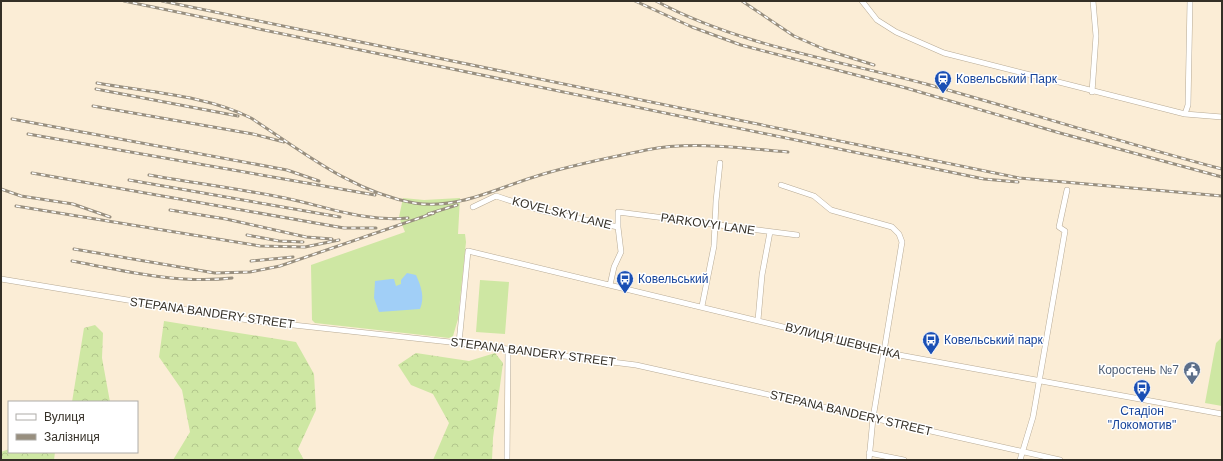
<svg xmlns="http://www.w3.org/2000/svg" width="1223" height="461" viewBox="0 0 1223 461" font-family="Arial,sans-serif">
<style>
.grass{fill:#cee7a3}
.forest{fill:url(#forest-crowns)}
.water{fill:#a1cff7}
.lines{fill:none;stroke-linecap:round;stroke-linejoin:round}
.minor-casing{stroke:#b7aa95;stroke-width:6}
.minor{stroke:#fff;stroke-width:5}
.rail-casing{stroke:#988f7f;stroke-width:3}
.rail{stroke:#fff;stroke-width:1.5;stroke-dasharray:4.5;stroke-linecap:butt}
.labels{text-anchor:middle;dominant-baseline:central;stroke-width:3;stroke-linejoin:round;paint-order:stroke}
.transit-label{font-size:12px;fill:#164399;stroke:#fff;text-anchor:start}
.street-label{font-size:12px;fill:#342f26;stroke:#fff}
.service-label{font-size:12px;fill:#4e5e75;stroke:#fff;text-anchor:end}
</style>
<defs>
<pattern id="forest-crowns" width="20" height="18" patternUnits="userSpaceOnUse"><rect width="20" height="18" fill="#cee7a3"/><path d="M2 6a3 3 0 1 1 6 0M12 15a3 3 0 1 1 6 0" fill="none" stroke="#b2c68c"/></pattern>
</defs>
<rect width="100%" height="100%" fill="#fbedd6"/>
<!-- grass -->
<path class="grass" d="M403,198L424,200L460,198L458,234H465L466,242L458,319L453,336L449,338L315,323L312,320L311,265L405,232L399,217Z
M480,280L509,282L505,334L476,332Z
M1222,337V406L1205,403L1216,343Z"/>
<!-- forest -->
<path class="forest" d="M164,321L296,342L314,374L316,410L298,449L304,460H173L190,432L182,390L159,357Z
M95,325L103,333L102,358L110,402H72L84,328Z
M416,353L469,361L495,353L503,363L493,438L492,460H433L449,423L433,394L411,385L398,365Z
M9,449V452H55L54,460H2L1,452Z"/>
<!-- water -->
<path class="water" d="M407,273L416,275C421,286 425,297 420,309L379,312L374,298L375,281L391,279H394L396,286L401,284V280Z"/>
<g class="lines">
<!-- minor casing -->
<g class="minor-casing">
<path id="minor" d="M862,1L877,20L896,32L944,53L1185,114L1222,117
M1092,92L1096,36L1093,1
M1185,114L1188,105L1190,1
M781,185L814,196L831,210L892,227L899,234L902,242L873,418L869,460
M473,207L496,196L539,210L618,227
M1,279L248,320L459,343L636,365L1060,460
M610,285L614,267L621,252L618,227V212L797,235
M702,306L714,246L716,201L720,163
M758,320L762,275L770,232
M459,343L468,251L899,355L1222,414
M869,453L904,460
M507,460L508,349
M1020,460L1033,417L1065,231L1059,227L1067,190"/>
</g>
<!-- minor -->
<use href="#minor" class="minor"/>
<!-- rail casing -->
<g class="rail-casing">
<path id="rail" d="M124,1L984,179L1018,182
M162,1L1019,178L1222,196
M635,1L692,27L741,45L906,88L1060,133L1222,177
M656,1C738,45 836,60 926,84C1025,111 1123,143 1222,169
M742,1L794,36L826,50L874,65
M97,83C147,92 206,95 251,118C302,151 352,192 414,203C456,210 495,189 534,177C570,165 609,158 646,150C692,141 741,148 788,152
M96,89L238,116
M93,106L253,134L284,142
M12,119L287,170L319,181
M28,134L375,195
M32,173L344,228H376
M149,175C195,183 240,189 285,198C328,207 364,222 408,218
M129,180L340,217
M1,189L21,196L73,204L110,217
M16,206L260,246L305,247L339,240
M170,210L226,219L306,237L332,239
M428,214L457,205
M247,235L279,241L303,242
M74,249L215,273L250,272L280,266L434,213
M72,261C125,271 178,284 232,278
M251,261L293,257"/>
</g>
<!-- rail -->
<use href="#rail" class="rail"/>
</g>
<!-- icons -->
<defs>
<g id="station-pin" transform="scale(0.9)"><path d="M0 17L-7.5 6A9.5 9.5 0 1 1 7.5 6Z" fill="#1a4fb4" stroke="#fff"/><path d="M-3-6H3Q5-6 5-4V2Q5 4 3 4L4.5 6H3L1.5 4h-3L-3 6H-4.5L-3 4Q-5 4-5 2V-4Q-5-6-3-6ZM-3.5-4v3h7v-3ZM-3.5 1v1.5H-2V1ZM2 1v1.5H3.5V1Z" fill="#fff"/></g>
<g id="bus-pin" transform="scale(0.9)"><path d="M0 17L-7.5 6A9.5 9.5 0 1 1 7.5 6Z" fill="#1a4fb4" stroke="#fff"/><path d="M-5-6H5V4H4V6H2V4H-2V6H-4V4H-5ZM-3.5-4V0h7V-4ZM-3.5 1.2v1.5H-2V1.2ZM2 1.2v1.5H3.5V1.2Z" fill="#fff"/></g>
<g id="civic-pin" transform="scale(0.9)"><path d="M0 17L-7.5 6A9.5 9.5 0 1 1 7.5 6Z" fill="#5c6f8a" stroke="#fff"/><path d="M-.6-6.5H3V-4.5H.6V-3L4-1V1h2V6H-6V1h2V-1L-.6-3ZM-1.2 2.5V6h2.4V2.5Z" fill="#fff"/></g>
</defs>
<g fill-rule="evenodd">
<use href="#station-pin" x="943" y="79"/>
<use href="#bus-pin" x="625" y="279"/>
<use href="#bus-pin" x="931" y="340"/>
<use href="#civic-pin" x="1192" y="370"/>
<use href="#bus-pin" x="1142" y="388"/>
</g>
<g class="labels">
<!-- transit labels -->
<g class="transit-label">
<text x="956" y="79">Ковельський Парк</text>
<text x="638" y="279">Ковельський</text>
<text x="944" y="340">Ковельський парк</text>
<text x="1142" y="411" text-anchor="middle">Стадіон<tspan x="1142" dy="14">"Локомотив"</tspan></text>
</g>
<!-- street labels -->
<g class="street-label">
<text transform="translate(562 213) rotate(14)">KOVELSKYI LANE</text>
<text transform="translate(708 224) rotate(8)">PARKOVYI LANE</text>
<text transform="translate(212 313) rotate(8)">STEPANA BANDERY STREET</text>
<text transform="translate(843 341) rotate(14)">ВУЛИЦЯ ШЕВЧЕНКА</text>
<text transform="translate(533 352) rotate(7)">STEPANA BANDERY STREET</text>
<text transform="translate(851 413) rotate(13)">STEPANA BANDERY STREET</text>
</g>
<!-- service labels -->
<g class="service-label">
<text x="1179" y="370">Коростень №7</text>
</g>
</g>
<!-- border -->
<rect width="1223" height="461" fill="none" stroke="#342f26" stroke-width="4"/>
<!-- legend -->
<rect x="8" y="401" width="130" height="52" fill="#ffffff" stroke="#aeaca8"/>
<rect x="16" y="414" width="20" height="6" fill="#ffffff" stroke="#aeaca8"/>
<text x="44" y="421" font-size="12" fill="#342f26">Вулиця</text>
<rect x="16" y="434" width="20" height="6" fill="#988f7f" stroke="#aeaca8"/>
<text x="44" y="441" font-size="12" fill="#342f26">Залізниця</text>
</svg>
